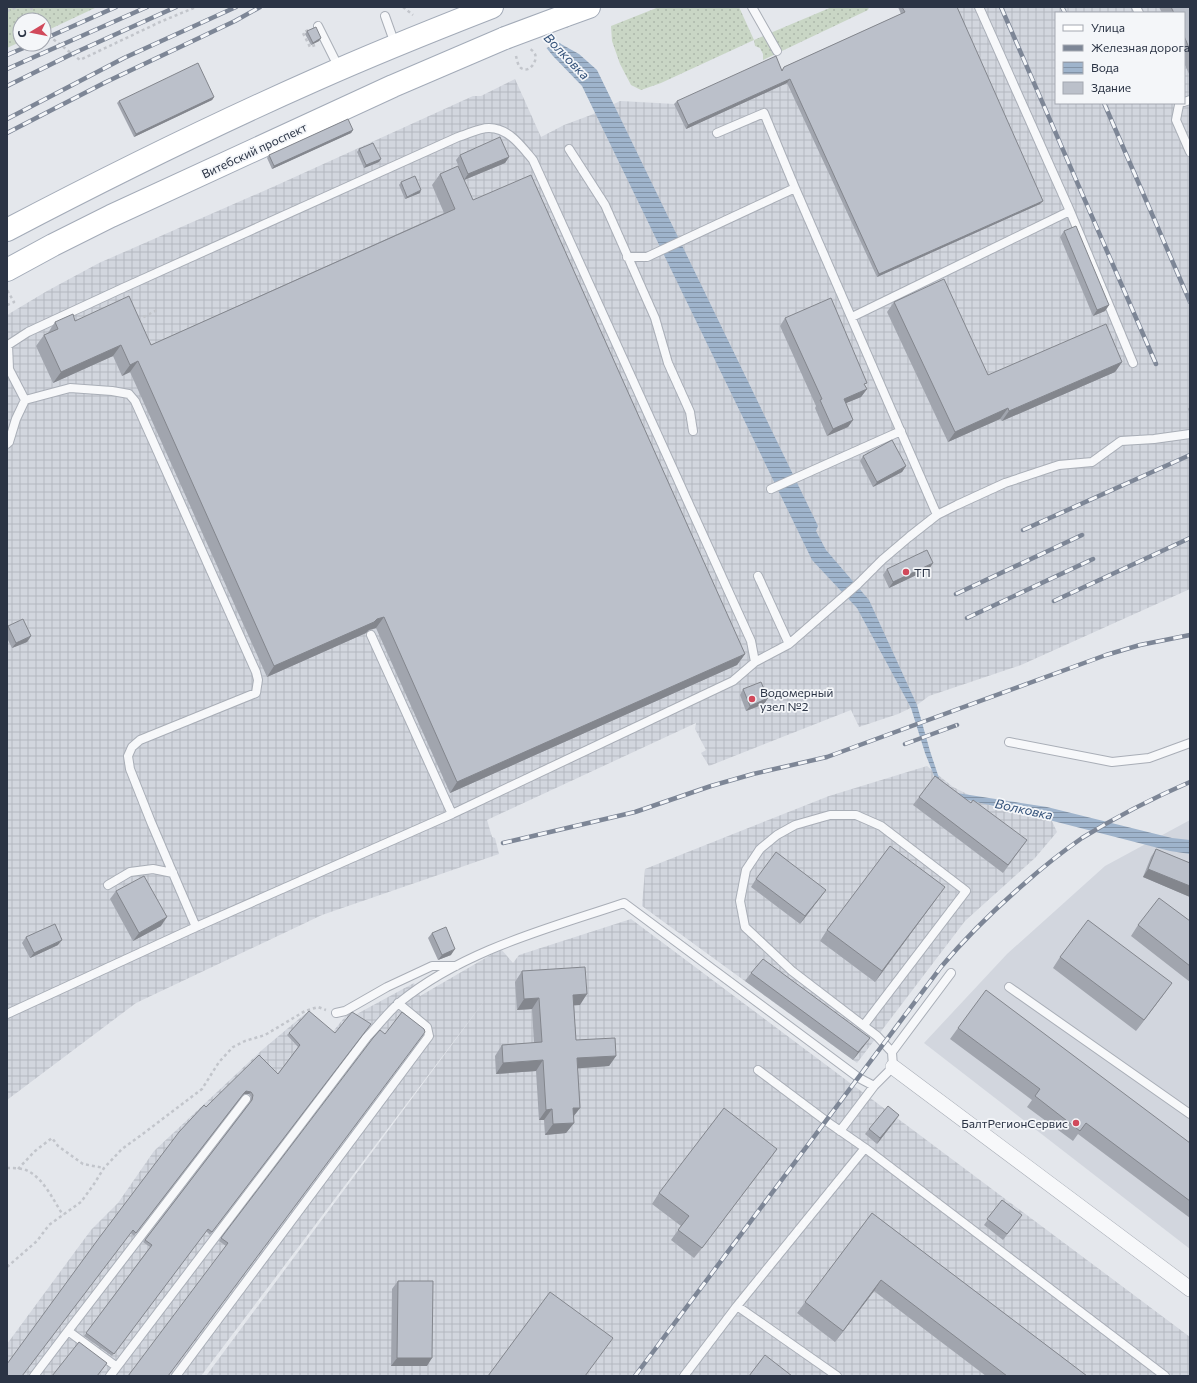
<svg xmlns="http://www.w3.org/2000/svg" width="1197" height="1383" viewBox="0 0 1197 1383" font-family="Commissioner,sans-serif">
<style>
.built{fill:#d2d6de}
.industrial{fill:url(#industrial-grid);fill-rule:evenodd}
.grass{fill:url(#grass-dots)}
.water{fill:url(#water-rules)}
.pier{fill:#e4e7ec}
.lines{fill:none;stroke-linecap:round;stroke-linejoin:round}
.service-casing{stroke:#a9aeb7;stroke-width:10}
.minor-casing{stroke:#a9aeb7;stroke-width:16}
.primary-casing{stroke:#a3abb8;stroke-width:24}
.path{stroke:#c2c5cb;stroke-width:2.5;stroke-dasharray:3 3;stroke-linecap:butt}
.service{stroke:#f7f8fa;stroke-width:8}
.minor{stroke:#f7f8fa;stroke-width:15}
.primary{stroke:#fff;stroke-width:22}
.rail-casing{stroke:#7d8696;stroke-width:4.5}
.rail{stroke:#f4f6f9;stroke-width:3;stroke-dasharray:9;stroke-linecap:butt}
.primary-bridge-casing{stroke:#a3abb8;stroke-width:24;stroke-linecap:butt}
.primary-bridge{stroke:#fff;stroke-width:22}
.wall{fill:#a1a5ae}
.shaded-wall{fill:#83868d}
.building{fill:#bbc0ca;stroke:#83868d}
.poi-dot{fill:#d1495b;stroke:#f4f6f9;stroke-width:1.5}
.labels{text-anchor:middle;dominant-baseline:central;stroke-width:3.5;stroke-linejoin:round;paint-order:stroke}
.street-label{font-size:12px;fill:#2b3445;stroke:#f4f6f9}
.poi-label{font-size:12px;fill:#2b3445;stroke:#f4f6f9;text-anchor:start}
.water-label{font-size:13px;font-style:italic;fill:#34527a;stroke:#f4f6f9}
</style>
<defs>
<pattern id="industrial-grid" width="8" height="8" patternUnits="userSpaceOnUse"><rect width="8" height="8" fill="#d2d6de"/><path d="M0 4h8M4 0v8" fill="none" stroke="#b4b8c0"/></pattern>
<pattern id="grass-dots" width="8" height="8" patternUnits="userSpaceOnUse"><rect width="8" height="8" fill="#c9d6c5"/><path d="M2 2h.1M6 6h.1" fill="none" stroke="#adb8ab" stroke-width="1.8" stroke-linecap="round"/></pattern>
<pattern id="water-rules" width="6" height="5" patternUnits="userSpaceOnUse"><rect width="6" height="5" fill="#9fb4cc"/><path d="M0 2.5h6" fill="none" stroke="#8293a7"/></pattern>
</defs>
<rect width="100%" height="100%" fill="#e4e7ec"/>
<!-- built -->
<path class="built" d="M1190,820V1249L924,1043L1007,954L1105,866Z"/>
<!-- industrial -->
<path class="industrial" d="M910,7H1190V589L1021,665L929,696L917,705L898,714L859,727L851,710L709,766L701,753L706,750L695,729L696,723L487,820L492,837L495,838L499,854L322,915L136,1003L7,1100V315L47,291L99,263L275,186L473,96H481L515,79L541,137L564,125L591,115L620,101L675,104L776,57L782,70L912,12ZM1056,13H1184V103H1056Z
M927,766L953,787L995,808L1051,819L1057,832L1035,858L965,921L857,1063L642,906L645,869L829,796Z
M631,919L1190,1337V1376H206L488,996L201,1376H7V1344L91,1230L118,1203L154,1151L262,1050L306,1013L331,1034L348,1013L355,1015L414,983L420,996L501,949L513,963L519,955Z"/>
<!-- grass -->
<path class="grass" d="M7,7H97L44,32V20H20V42L7,48Z
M659,7H739L754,40L832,7H869L868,10L763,60V54L760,48L755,46L754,40L661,83L641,90L631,85L620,64L612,41L611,26Z"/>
<!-- water -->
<path class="water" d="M513,7L548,30L561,44L579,54L597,70L818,526L816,531L826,550L869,600L917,705L930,751L940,781L957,793L1047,807L1172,838L1190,840V854L1170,851L998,807L955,797L937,783L925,753L911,708L857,608L812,560L582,86L553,56Z"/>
<!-- pier -->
<path class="pier" d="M511,7H533L550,29L562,42L544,49Z"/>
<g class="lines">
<!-- service casing -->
<g class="service-casing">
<path id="service" d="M752,7L777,51
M979,7L1070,211L1133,363
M1136,7L1139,13
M385,16L395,44
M318,26L339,68
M1184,102L1190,100
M1179,105L1176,120L1190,152
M717,133L764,113L795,188L937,515
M569,149L605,205L639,282L655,318L668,363L690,412L693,431
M627,257H647L795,188
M852,317L1070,211
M7,444L9,442L16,419L25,400
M771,489L901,431
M758,576L789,644
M371,635L452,814
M755,662L789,644L858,584L882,560L909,537L937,515L957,505L1005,483L1059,465L1092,462L1121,441L1154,439L1190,434
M1009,742L1112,762L1149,758L1190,743
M108,885L130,872L153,869L173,873
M1009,987L1190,1114
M336,1013L345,1011L387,987L432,966H456
M7,1014L196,927L452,814L733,681L755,662L751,641L533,160C522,147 509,128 489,128C479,128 468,134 458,137L123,288L28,332L8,345L9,369L25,400L70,388L112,391L129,394L135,401L256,672L258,680L256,693L140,740L132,747L128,756L130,769L151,822L196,927
M892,1052L951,973
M758,1070L826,1121L865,1148L1165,1376
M840,1131L874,1086
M737,1306L837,1376
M117,1367L68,1331L246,1099
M34,1376L68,1331
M110,1376L367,1037C378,1026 388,1012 400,1002C464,950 547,929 624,903L859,1078L874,1086L893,1067L892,1052L877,1036L792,971L745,927L740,901L746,870L760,849L777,835L795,825L830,815H856L881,826L966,891L864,1025
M176,1376L429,1036L427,1027L398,1003
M684,1376L737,1306L865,1148"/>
</g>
<!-- minor casing -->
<g class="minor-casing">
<path id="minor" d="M893,1067L1190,1289"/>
</g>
<!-- primary casing -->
<g class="primary-casing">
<path id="primary" d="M564,16L589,7
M7,230C108,177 211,126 315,80C373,54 433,30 492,7
M7,270L53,245L111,216L393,86L505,38"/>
</g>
<!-- path -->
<path class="path" d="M31,7L35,20
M403,7L413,15
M7,11L17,7
M308,30L303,33L310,47L315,45
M44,32L80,60L160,22L196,7
M516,56C517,60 518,66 521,68C529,74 538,61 535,54C534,52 532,50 530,49
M7,305L14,302L7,290
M138,320L157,310
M7,1168C13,1168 20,1168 26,1170C44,1178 53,1200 63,1215
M18,1169L35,1151L52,1138L58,1146L83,1164L104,1168
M7,1267L37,1241L49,1225L81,1202L94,1184L104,1168L122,1149L144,1133L202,1089L219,1062L233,1047L245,1041L265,1035L305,1011L318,1007L326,1010"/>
<!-- service -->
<use href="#service" class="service"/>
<!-- minor -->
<use href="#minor" class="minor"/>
<!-- primary -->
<use href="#primary" class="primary"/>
<!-- rail casing -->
<g class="rail-casing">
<path id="rail" d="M1001,7L1156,364
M1062,7L1065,13
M44,39L116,7
M7,55L33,44
M7,69L147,7
M7,86L72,54L176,7
M1104,103L1190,302
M7,119L124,58L236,7
M7,133L106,82L235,21L260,7
M1023,530L1190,455
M956,594L1082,535
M1054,601L1190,538
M967,618L1093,559
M905,744L957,725
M503,843L635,812L711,786L753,774L827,757L1106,655L1140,645L1190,635
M635,1376L941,967C967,936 995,909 1025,883C1043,867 1062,852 1082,838C1116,817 1153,798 1190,782"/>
</g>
<!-- rail -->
<use href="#rail" class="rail"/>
<!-- primary-bridge casing -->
<g class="primary-bridge-casing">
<path id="primary-bridge" d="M505,38L564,16"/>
</g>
<!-- primary-bridge -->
<use href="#primary-bridge" class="primary-bridge"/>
</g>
<!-- wall -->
<path class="wall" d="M898,7H957L1040,204L877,277L787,83L686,129L674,104L677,101L782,70L784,67L901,14Z
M1159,7H1190V76L1184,63V13H1162Z
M307,31L321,38L319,41L311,45L305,34Z
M214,97L212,100L134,137L117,103L119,101Z
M353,130L351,133L272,169L267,158L269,155Z
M359,149L379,162L364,168L357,152Z
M460,155L509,157L505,163L464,180L456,160Z
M440,174L473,200L745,654L737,665L450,793L376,628L369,630L366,633L267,677L130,372L122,376L113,356L53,383L36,346L44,335L48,333L55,322L75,321L151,345L444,213L432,185Z
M401,182L420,193L405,199L399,185Z
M1064,231L1109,305L1105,311L1093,316L1060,237Z
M894,302L988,375L1122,362L1115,372L1002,421L1000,419L948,442L887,312Z
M785,318L865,386L867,389L861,397L846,403L853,420L848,427L827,436L815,408L816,406L780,326Z
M1190,406V414L1188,409Z
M863,456L906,466L902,472L873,487L860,461Z
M933,563L929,569L889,588L883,575L887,569Z
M8,626L31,636L27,642L12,648L7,638V627Z
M743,689L768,698L764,704L746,711L740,695Z
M919,797L971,803L1027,840L1003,873L913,805Z
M1156,849L1190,863V897L1143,877L1151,857Z
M756,879L826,890L800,924L751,887Z
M116,891L161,926L133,941L110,899Z
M937,898L875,982L820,941L827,930Z
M1190,921V982L1131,936L1138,925Z
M432,933L451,955L438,960L428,938Z
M26,937L58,945L30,958L22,943Z
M1060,957L1164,994L1136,1031L1053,968Z
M522,971L580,1005H574L576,1040L616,1056L609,1066L578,1068L580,1108L574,1116V1123L566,1133L545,1135L544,1120H539L536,1071L496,1074L495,1056L502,1045L534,1043L532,1009L517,1010L515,982Z
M751,973L870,1038L853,1060L745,981Z
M371,1024L210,1235L206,1231L112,1356L84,1336L150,1247L143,1242L250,1102L251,1097L249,1094H244L242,1096L134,1236L131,1233L206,1107L278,1074L298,1047L287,1035L289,1033H335Z
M958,1028L1190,1143V1218L1078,1134L1073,1141L1027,1107L1032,1100L950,1039Z
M385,1034L226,1246L219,1241L221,1238Z
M899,1115L877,1144L865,1134L869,1129Z
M777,1149L694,1258L671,1240L681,1226L652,1204L659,1193Z
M1002,1200L1022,1215L1003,1240L984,1225Z
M872,1213L1087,1376H986L874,1291L835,1342L797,1313Z
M398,1281L427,1366H391L392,1289Z"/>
<!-- shaded-wall -->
<path class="shaded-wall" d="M321,38L319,41L311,45L313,43Z
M790,79L787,83L686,129L688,125Z
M214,97L212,100L134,137L136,134Z
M353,130L351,133L272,169L274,166Z
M509,157L505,163L464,180L468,174Z
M381,159L379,162L364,168L366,165Z
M421,190L420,193L405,199L407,197Z
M1043,201L1040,204L877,277L879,274Z
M1109,305L1105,311L1093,316L1097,310Z
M121,345L113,356L53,383L61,372Z
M138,361L130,372L122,376L130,365Z
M1122,362L1115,372L1002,421L1009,411Z
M867,389L861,397L839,406L844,399Z
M1008,408L1000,419L948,442L955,432Z
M853,420L848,427L827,436L833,429Z
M906,466L902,472L873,487L877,482Z
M933,563L929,569L889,588L893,582Z
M384,617L376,628L369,630L366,633L267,677L274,666L377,619Z
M31,636L27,642L12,648L16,643Z
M745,654L737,665L450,793L457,782Z
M768,698L764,704L746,711L750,706Z
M1148,869L1190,886V897L1143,877Z
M945,887L937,898L875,982L882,971Z
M826,890L820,898L800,924L805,916Z
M167,917L161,926L133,941L139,933Z
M62,940L58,945L30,958L34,953Z
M455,949L451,955L438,960L442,955Z
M1172,983L1164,994L1136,1031L1144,1020Z
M587,994L580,1005L566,1006L573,995Z
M539,998L532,1009L517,1010L524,999Z
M870,1038L864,1046L853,1060L858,1052Z
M616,1056L609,1066L569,1069L577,1058Z
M543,1060L536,1071L496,1074L503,1063Z
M246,1091L251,1092L249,1094H244L242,1096L134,1236L244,1093Z
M573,1108H580L572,1118Z
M552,1109L544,1120H539L546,1110Z
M899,1115L895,1121L877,1144L880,1138Z
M574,1123L566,1133L545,1135L553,1124Z
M777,1149L770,1159L694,1258L702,1248Z
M881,1280L874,1291L835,1342L843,1331Z
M397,1358H432L427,1366H391Z"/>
<!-- building -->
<path class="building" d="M902,7H957L1043,201L879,274L790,79L688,125L677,101L776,56L782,71L784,67L905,12Z
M1171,7H1190V50L1184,36V13H1174Z
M316,27L321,38L313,43L307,31Z
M198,63L214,97L136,134L119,101Z
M348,119L353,130L274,166L269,155Z
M500,137L509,157L468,174L460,155Z
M373,143L381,159L366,165L359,149Z
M458,166L473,200L531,175L745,654L457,782L384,617L377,619L374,622L274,666L138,361L130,365L121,345L61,372L44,335L58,329L55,322L73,314L75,321L129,296L151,345L455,209L440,174Z
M415,176L421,190L407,197L401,182Z
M1076,226L1109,305L1097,310L1064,231Z
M944,279L988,375L1106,324L1122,362L1009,411L1008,408L955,432L894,302Z
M831,298L867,383L864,384L867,389L844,399L853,420L833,429L820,400L822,399L785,318Z
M892,440L906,466L877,482L863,456Z
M927,550L933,563L893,582L887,569Z
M23,619L31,636L16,643L8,626Z
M761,682L768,698L750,706L743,689Z
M935,776L971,803L973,800L1027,840L1008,865L919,797Z
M890,846L945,887L882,971L827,930Z
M1156,849L1190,863V886L1148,869Z
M776,852L826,890L805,916L756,879Z
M144,876L167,917L139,933L116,891Z
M1159,898L1190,921V966L1138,925Z
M1088,920L1172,983L1144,1020L1060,957Z
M55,924L62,940L34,953L26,937Z
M446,927L455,949L442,955L432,933Z
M763,959L870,1038L858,1052L751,973Z
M585,967L587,994L573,995L576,1040L615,1038L616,1056L577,1058L580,1108H573L574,1123L553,1124L552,1109L546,1110L543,1060L503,1063L502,1045L542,1042L539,998L524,999L522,971Z
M986,990L1190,1143V1201L1086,1123L1080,1131L1035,1096L1040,1089L958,1028Z
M309,1011L335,1033L352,1012L371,1024L212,1232L208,1229L114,1354L86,1333L152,1245L145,1240L252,1100L253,1095L251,1092L246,1091L244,1093L136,1233L133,1230L22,1376H7V1364L99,1238L179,1132L204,1105L206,1107L259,1055L278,1074L300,1045L289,1033Z
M402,1012L424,1029L425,1032L168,1376H128L228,1243L221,1238L373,1038L380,1030L385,1034Z
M888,1106L899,1115L880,1138L869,1129Z
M724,1108L777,1149L702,1248L678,1230L689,1216L659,1193Z
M1002,1200L1022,1215L1007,1234L987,1219Z
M872,1213L1087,1376H1007L881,1280L843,1331L805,1302Z
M398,1281H433L432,1358H397Z
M550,1292L613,1338L585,1376H488Z
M79,1342L107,1363L97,1376H52Z
M765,1355L792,1376H749Z"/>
<!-- markers -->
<g class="poi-dot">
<circle cx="906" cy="572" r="4"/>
<circle cx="752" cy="699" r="4"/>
<circle cx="1076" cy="1123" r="4"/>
</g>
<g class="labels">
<!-- street labels -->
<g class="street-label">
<text transform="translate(254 150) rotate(-25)">Витебский проспект</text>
</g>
<!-- poi labels -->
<g class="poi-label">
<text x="914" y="572">ТП</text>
<text x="760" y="692">Водомерный<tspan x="760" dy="14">узел №2</tspan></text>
<text x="1068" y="1123" text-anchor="end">БалтРегионСервис</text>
</g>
<!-- water labels -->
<g class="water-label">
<text transform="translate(567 56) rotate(46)">Волковка</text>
<text transform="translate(1024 809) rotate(12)">Волковка</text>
</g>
</g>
<!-- border -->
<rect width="1197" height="1383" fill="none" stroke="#2b3445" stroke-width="16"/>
<!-- legend -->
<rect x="1055" y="12" width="130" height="92" fill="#f4f6f9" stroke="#a4a8b1"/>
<rect x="1063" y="25" width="20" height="6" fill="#ffffff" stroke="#a4a8b1"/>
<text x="1091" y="32" font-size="12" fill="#2b3445">Улица</text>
<rect x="1063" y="45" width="20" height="6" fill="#7d8696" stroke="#a4a8b1"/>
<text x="1091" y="52" font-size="12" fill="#2b3445">Железная дорога</text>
<rect x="1063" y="62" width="20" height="12" fill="url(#water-rules)" stroke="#a4a8b1"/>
<text x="1091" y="72" font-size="12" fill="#2b3445">Вода</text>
<rect x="1063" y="82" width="20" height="12" fill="#bbc0ca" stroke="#a4a8b1"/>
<text x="1091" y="92" font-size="12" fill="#2b3445">Здание</text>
<!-- north arrow -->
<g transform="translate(32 32) rotate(260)"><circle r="19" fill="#f4f6f9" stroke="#a4a8b1"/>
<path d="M0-3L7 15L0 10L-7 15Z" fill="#d1495b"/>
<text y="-6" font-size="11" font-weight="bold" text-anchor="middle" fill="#2b3445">С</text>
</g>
</svg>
